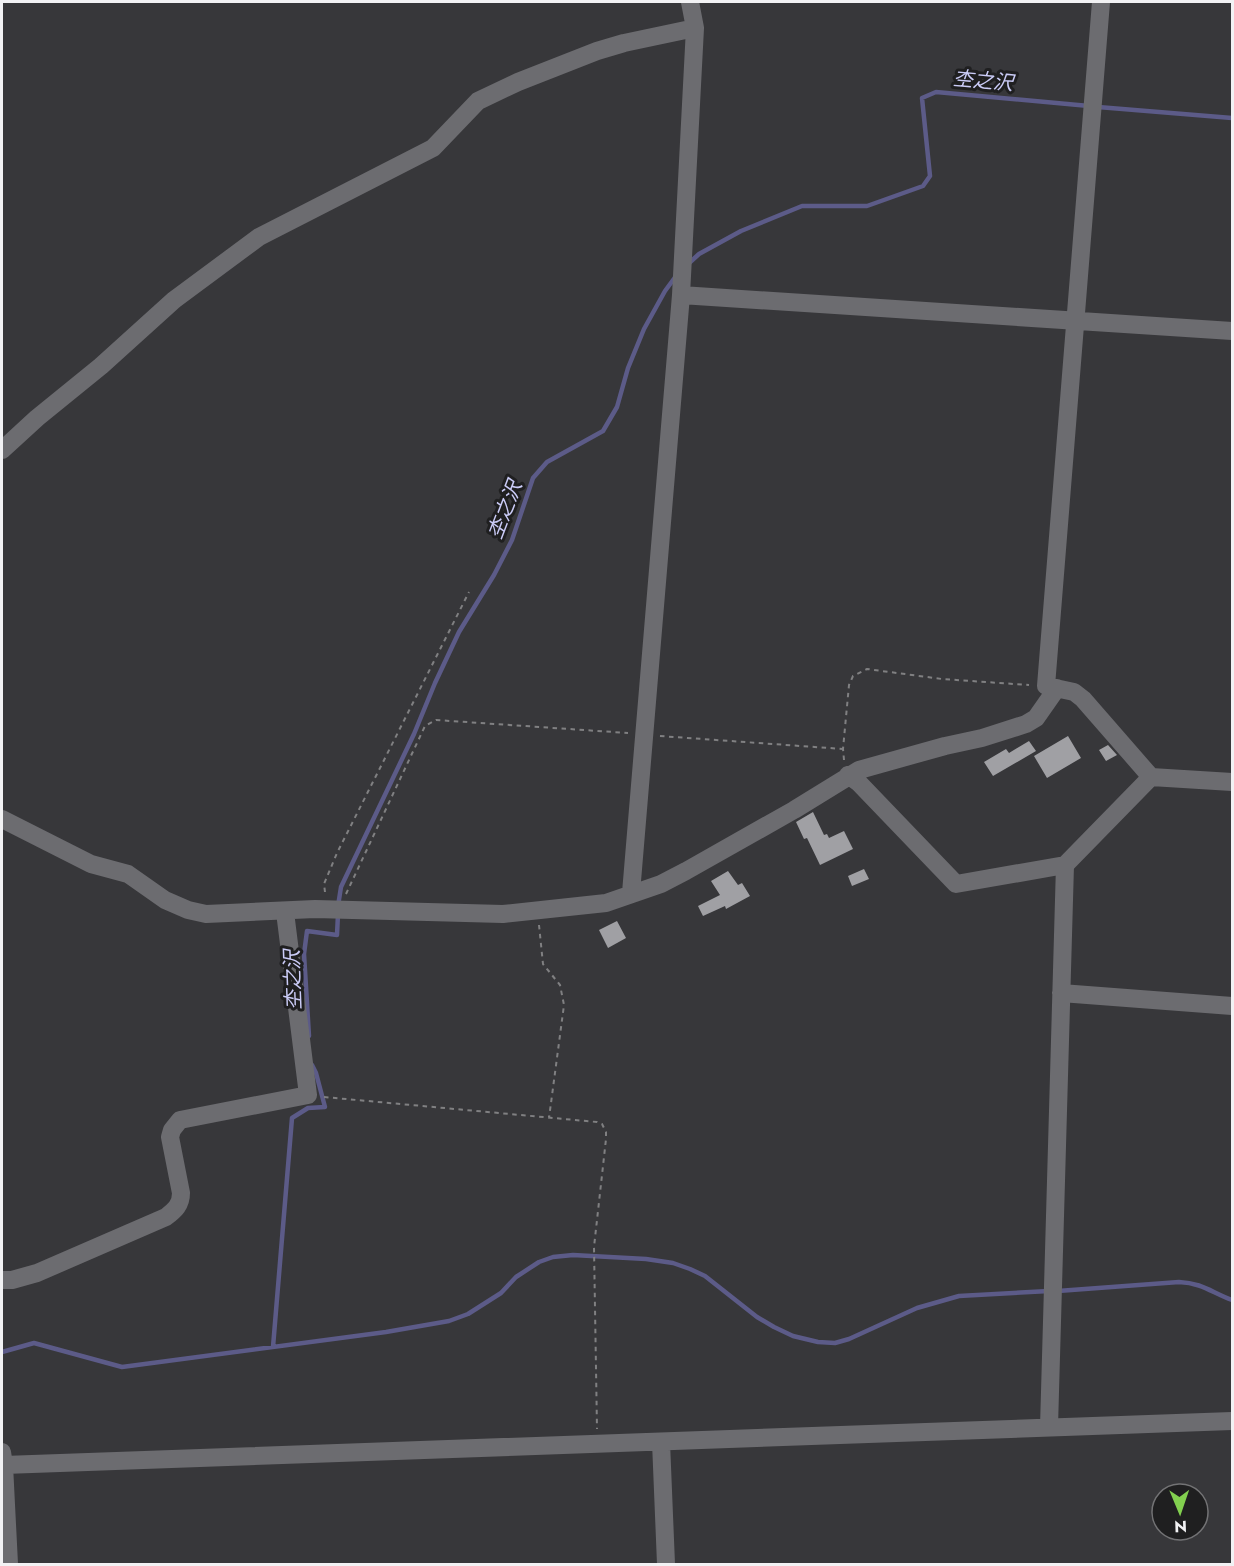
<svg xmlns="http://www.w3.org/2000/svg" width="1234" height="1566" viewBox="0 0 1234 1566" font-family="Jost,'Noto Sans JP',sans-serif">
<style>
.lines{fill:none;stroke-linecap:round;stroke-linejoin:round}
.stream{stroke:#5c5b88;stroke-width:4.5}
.building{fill:#a0a0a4}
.path{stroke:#808082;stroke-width:2;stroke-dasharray:4.5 4.5;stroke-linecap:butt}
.minor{stroke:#6c6c70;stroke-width:18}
.labels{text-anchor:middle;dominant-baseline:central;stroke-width:6;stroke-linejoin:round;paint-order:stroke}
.water-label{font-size:20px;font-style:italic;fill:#cbccf7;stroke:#1f1f20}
</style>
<rect width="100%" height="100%" fill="#37373a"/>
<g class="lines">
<!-- stream -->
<path class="stream" d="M1098,107L1232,118
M688,264L699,254L741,231L802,206H867L923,186L930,176L922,98L936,92L1089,106
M338,906L341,887L414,734L435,683L459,632L494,575L512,540L533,478L547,462L603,431L617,407L628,368L644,329L665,291L676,276
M309,1036L304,954L307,931L337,935L338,914
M1058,1291L1179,1282C1203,1283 1212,1293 1232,1300
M273,1347L292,1118L308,1108L325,1107L316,1073L312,1065
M2,1352L34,1343L122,1367L386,1332L449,1321L468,1314L501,1293L516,1277L539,1262L553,1257L573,1255L646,1259L673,1263L690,1269L705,1276L757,1317L774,1327L793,1336L818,1342L835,1343L849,1339L917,1308L959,1296L1049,1291"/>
</g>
<!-- building -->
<path class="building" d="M1068,736L1081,758L1047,778L1034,756Z
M1029,741L1036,751L993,776L984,762L1006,749L1009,753Z
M1108,745L1117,755L1106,761L1099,750Z
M813,812L824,835L827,834L829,838L844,831L853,849L820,865L807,838L804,839L796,822Z
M864,869L869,879L852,886L848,876Z
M728,871L738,885L742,883L750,896L726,909L725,906L703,916L698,906L720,895L711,881Z
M617,921L626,938L608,948L599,930Z"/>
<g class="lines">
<!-- path -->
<path class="path" d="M660,736L843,749
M844,760L843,749L849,685L853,676L867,669L942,679L1029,685
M325,892L324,884L337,853L469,592
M346,894L425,726L436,720L628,733
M539,925L543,964L560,985L564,1005L549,1118
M324,1097L597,1122L602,1124L606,1132V1139L594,1247L597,1429"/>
<!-- minor -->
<path class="minor" d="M1101,2L1046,686L1074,692L1083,699L1151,777L1232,782
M681,295L1232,331
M2,450L37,418L101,366L174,300L259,237L433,148L478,101L518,82L597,51L624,43L695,28
M848,775L859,783L956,884L1065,865L1151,777
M2,819L91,864L128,874L165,900L188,910L206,914L315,909L503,914L606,903L661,884L686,871L794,810L859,770L945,746L982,738L1026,724L1036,718L1057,688
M631,893L681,295L695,28L690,2
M1061,993L1232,1006
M2,1280H12L37,1273L166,1217C175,1210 181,1205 181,1193L170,1137L172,1130L180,1120L308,1095L285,912
M1049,1427L1065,865
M661,1442L666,1564
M2,1452L4,1465L9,1564
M4,1465L1232,1421"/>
</g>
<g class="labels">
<!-- water labels -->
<g class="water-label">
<text transform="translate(983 81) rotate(5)">杢之沢</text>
<text transform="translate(505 510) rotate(-69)">杢之沢</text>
<text transform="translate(293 980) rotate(-92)">杢之沢</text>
</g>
</g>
<!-- border -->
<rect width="1234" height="1566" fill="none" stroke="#f2f2f4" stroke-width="6"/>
<!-- north arrow -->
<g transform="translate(1180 1512) rotate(178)"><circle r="28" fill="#1f1f20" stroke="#737375" stroke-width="1.5"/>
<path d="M0-4.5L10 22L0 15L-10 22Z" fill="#82d04f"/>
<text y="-9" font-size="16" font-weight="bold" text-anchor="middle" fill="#f2f2f4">N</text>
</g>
</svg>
